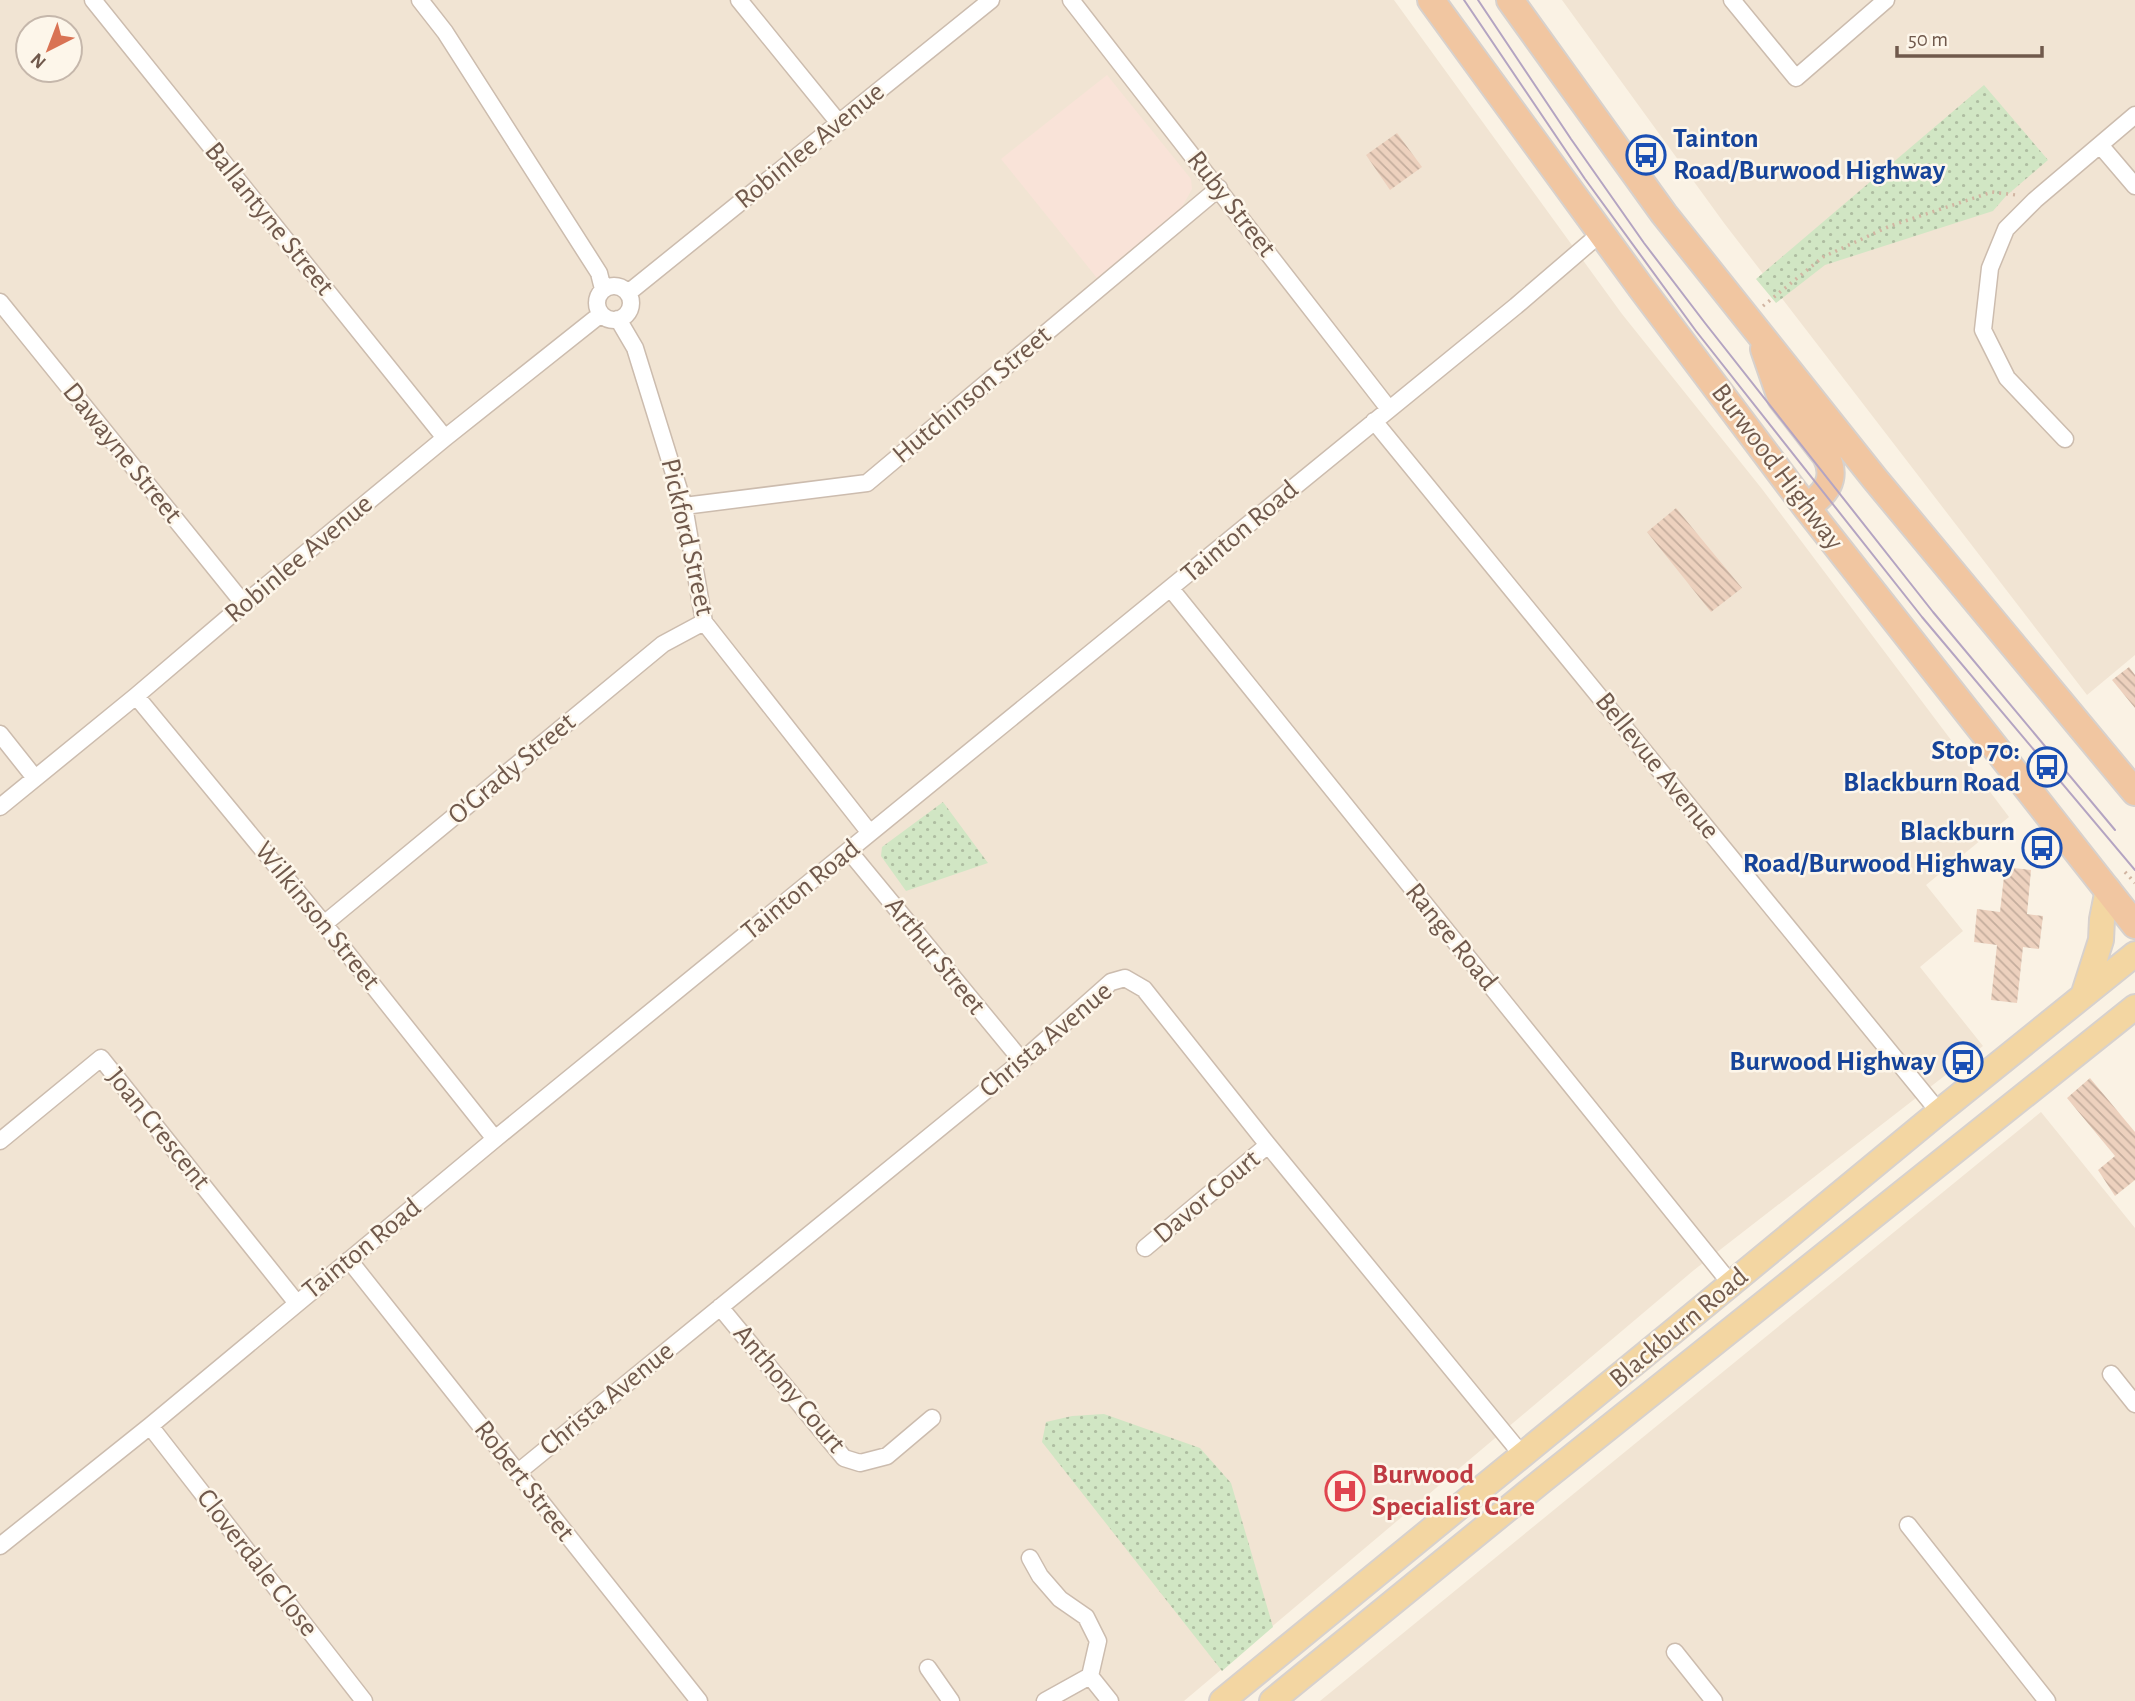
<svg xmlns="http://www.w3.org/2000/svg" width="2135" height="1701" viewBox="0 0 2135 1701" font-family="'Alegreya Sans',sans-serif">
<style>
.residential{fill:#f1e4d3;fill-rule:evenodd}
.commercial{fill:#f9e3d8}
.grass{fill:url(#grass-dots)}
.building{fill:url(#building-back-hatch)}
.lines{fill:none;stroke-linecap:round;stroke-linejoin:round}
.minor-casing{stroke:#ccbcae;stroke-width:19}
.primary-casing{stroke:#d7d1cd;stroke-width:28}
.trunk-casing{stroke:#d7d1cd;stroke-width:30}
.path{stroke:#d1b5a2;stroke-width:3.5;stroke-dasharray:2 5;stroke-linecap:butt}
.minor{stroke:#fff;stroke-width:16}
.primary{stroke:#f3d6a2;stroke-width:24}
.trunk{stroke:#f1c6a1;stroke-width:26}
.tram{stroke:#b4a4c2;stroke-width:2}
.labels{text-anchor:middle;dominant-baseline:central;stroke-width:5;stroke-linejoin:round;paint-order:stroke}
.transit-label{font-size:28px;font-weight:bold;fill:#164399;stroke:#fdf6ea;text-anchor:end}
.street-label{font-size:28px;fill:#70594c;stroke:#fdf6ea}
.health-label{font-size:28px;font-weight:bold;fill:#be3a42;stroke:#fdf6ea;text-anchor:start}
</style>
<defs>
<pattern id="grass-dots" width="8" height="8" patternUnits="userSpaceOnUse" patternTransform="scale(1.75)"><rect width="8" height="8" fill="#d1e6c4"/><path d="M2 2h.1M6 6h.1" fill="none" stroke="#aebda1" stroke-width="1.8" stroke-linecap="round"/></pattern>
<pattern id="building-back-hatch" width="6" height="6" patternUnits="userSpaceOnUse" patternTransform="scale(1.75)"><rect width="6" height="6" fill="#edd1be"/><path d="M-1 5l2 2M0 0l6 6M5-1l2 2" fill="none" stroke="#c4ad9d"/></pattern>
</defs>
<rect width="100%" height="100%" fill="#faf2e4"/>
<!-- residential -->
<path class="residential" d="M0,0H1394L1622,314L1762,489L2009,817L1926,885L1963,931L1920,967L1983,1046L1694,1270L1184,1701H0ZM28,28H70V70H28Z
M1562,0H2135V655L2087,695L1724,223Z
M2041,1112L2135,1228V1701H1320Z"/>
<!-- commercial -->
<path class="commercial" d="M1107,75L1191,179L1192,189L1182,207L1097,278L1001,159Z"/>
<!-- grass -->
<path class="grass" d="M1984,85L2048,160L2006,196L1993,211L1825,265L1776,303L1756,279Z
M943,802L988,863L906,891L881,856L882,847Z
M1104,1414L1200,1448L1231,1483L1273,1627L1222,1671L1042,1442L1046,1422L1072,1416Z"/>
<!-- building -->
<path class="building" d="M1397,133L1422,167L1390,190L1366,155Z
M1676,508L1742,588L1711,612L1647,532Z
M2129,667L2135,675V708L2112,680Z
M2005,867L2031,870L2027,914L2043,916L2039,949L2023,947L2017,1003L1991,1000L1997,945L1974,942L1977,909L2000,912Z
M2090,1078L2135,1132V1180L2115,1196L2098,1170L2115,1156L2067,1098Z"/>
<g class="lines">
<!-- minor casing -->
<g class="minor-casing">
<path id="minor" d="M93,0L445,438
M420,0L445,32L599,273L603,289
M739,0L839,123
M1071,0L1389,409
M1732,0L1796,78L1886,0
M2100,145L2135,186
M597 303a17 17 0 1 1 34 0a17 17 0 1 1-34 0Z
M628,293L991,0
M0,302L244,604
M618,319L635,348L684,506L704,622L870,833
M1374,421L1939,1112
M2065,439L2007,378L1983,330L1990,268L2006,229L2035,200L2135,115
M684,506L867,483L1219,188
M1171,589L1731,1284
M136,696L324,924L495,1139
M0,734L35,778
M0,807L136,696L244,604L445,438L601,314
M849,851L1022,1061
M324,924L663,644L704,622
M0,1141L101,1058L296,1302
M1145,1248L1268,1145
M349,1260L699,1701
M720,1307L844,1458L860,1463L887,1456L932,1418
M2111,1374L2135,1404
M150,1426L364,1701
M517,1473L1022,1061L1111,982L1125,978L1144,989L1268,1145L1523,1456
M1908,1525L2047,1701
M0,1546L150,1426L495,1139L1516,306L1601,233
M1030,1558L1040,1576L1060,1599L1086,1617L1098,1641L1090,1676L1045,1701
M1675,1652L1714,1701
M928,1668L951,1701
M1090,1676L1110,1701"/>
</g>
<!-- primary casing -->
<g class="primary-casing">
<path id="primary" d="M2084,993L2101,940L2102,919L2108,889
M1222,1701L1675,1330L1939,1112L2135,954
M1272,1701L1543,1480L2135,1007"/>
</g>
<!-- trunk casing -->
<g class="trunk-casing">
<path id="trunk" d="M1431,0L1642,289L1806,507L2135,925
M1510,0L1664,214L1875,479L2135,792
M1764,349L1781,398L1826,456C1838,479 1825,495 1806,507"/>
</g>
<!-- path -->
<path class="path" d="M1763,306L1823,257L1890,226L1992,192L2016,195
M2125,872L2135,883"/>
<!-- minor -->
<use href="#minor" class="minor"/>
<!-- primary -->
<use href="#primary" class="primary"/>
<!-- trunk -->
<use href="#trunk" class="trunk"/>
<!-- tram -->
<path class="tram" d="M1464,0L1585,179L1696,331L1922,617L2135,870
M1478,0L1571,139L1644,243L1705,323L1933,612L2115,830"/>
</g>
<!-- icons -->
<defs>
<g id="bus-ring" transform="scale(2.0125)"><circle r="9.5" fill="#fdf6ea" stroke="#1a4fb4" stroke-width="1.5"/><path d="M-5-6H5V4H4V6H2V4H-2V6H-4V4H-5ZM-3.5-4V0h7V-4ZM-3.5 1.2v1.5H-2V1.2ZM2 1.2v1.5H3.5V1.2Z" fill="#1a4fb4"/></g>
<g id="hospital-ring" transform="scale(2.0125)"><circle r="9.5" fill="#fdf6ea" stroke="#e0444e" stroke-width="1.5"/><path d="M-5-5h3v3.5h4V-5h3V5h-3V1.5h-4V5h-3Z" fill="#e0444e"/></g>
</defs>
<g fill-rule="evenodd">
<use href="#bus-ring" x="1646" y="155"/>
<use href="#bus-ring" x="2047" y="767"/>
<use href="#bus-ring" x="2042" y="848"/>
<use href="#bus-ring" x="1963" y="1062"/>
<use href="#hospital-ring" x="1345" y="1491"/>
</g>
<g class="labels">
<!-- transit labels -->
<g class="transit-label">
<text x="1673" y="139" text-anchor="start">Tainton<tspan x="1673" dy="32">Road/Burwood Highway</tspan></text>
<text x="2020" y="751">Stop 70:<tspan x="2020" dy="32">Blackburn Road</tspan></text>
<text x="2015" y="832">Blackburn<tspan x="2015" dy="32">Road/Burwood Highway</tspan></text>
<text x="1936" y="1062">Burwood Highway</text>
</g>
<!-- street labels -->
<g class="street-label">
<text transform="translate(810 146) rotate(-39)">Robinlee Avenue</text>
<text transform="translate(1231 204) rotate(52)">Ruby Street</text>
<text transform="translate(269 219) rotate(51)">Ballantyne Street</text>
<text transform="translate(972 395) rotate(-40)">Hutchinson Street</text>
<text transform="translate(122 453) rotate(51)">Dawayne Street</text>
<text transform="translate(1777 467) rotate(53)">Burwood Highway</text>
<text transform="translate(1240 532) rotate(-40)">Tainton Road</text>
<text transform="translate(687 537) rotate(77)">Pickford Street</text>
<text transform="translate(299 559) rotate(-40)">Robinlee Avenue</text>
<text transform="translate(1657 766) rotate(51)">Bellevue Avenue</text>
<text transform="translate(512 769) rotate(-40)">O'Grady Street</text>
<text transform="translate(801 890) rotate(-39)">Tainton Road</text>
<text transform="translate(317 916) rotate(51)">Wilkinson Street</text>
<text transform="translate(1451 937) rotate(51)">Range Road</text>
<text transform="translate(935 956) rotate(51)">Arthur Street</text>
<text transform="translate(1046 1040) rotate(-40)">Christa Avenue</text>
<text transform="translate(158 1129) rotate(51)">Joan Crescent</text>
<text transform="translate(1207 1197) rotate(-40)">Davor Court</text>
<text transform="translate(362 1249) rotate(-39)">Tainton Road</text>
<text transform="translate(1679 1328) rotate(-40)">Blackburn Road</text>
<text transform="translate(789 1389) rotate(50)">Anthony Court</text>
<text transform="translate(607 1399) rotate(-39)">Christa Avenue</text>
<text transform="translate(524 1481) rotate(52)">Robert Street</text>
<text transform="translate(257 1563) rotate(52)">Cloverdale Close</text>
</g>
<!-- health labels -->
<g class="health-label">
<text x="1372" y="1475">Burwood<tspan x="1372" dy="32">Specialist Care</tspan></text>
</g>
</g>
<!-- north arrow -->
<g transform="translate(49 49) rotate(222)"><circle r="33" fill="#fdf6ea" stroke="#c5b7ab" stroke-width="2"/>
<path d="M0-5L12 26L0 18L-12 26Z" fill="#d97354"/>
<text y="-10" font-size="19" font-weight="bold" text-anchor="middle" fill="#70594c">N</text>
</g>
<!-- scale -->
<path d="M1897 46v10h145v-10" fill="none" stroke="#70594c" stroke-width="3.5"/>
<text x="1908" y="46" font-size="21" fill="#70594c" stroke="#fdf6ea" stroke-width="5" paint-order="stroke">50 m</text>
</svg>
